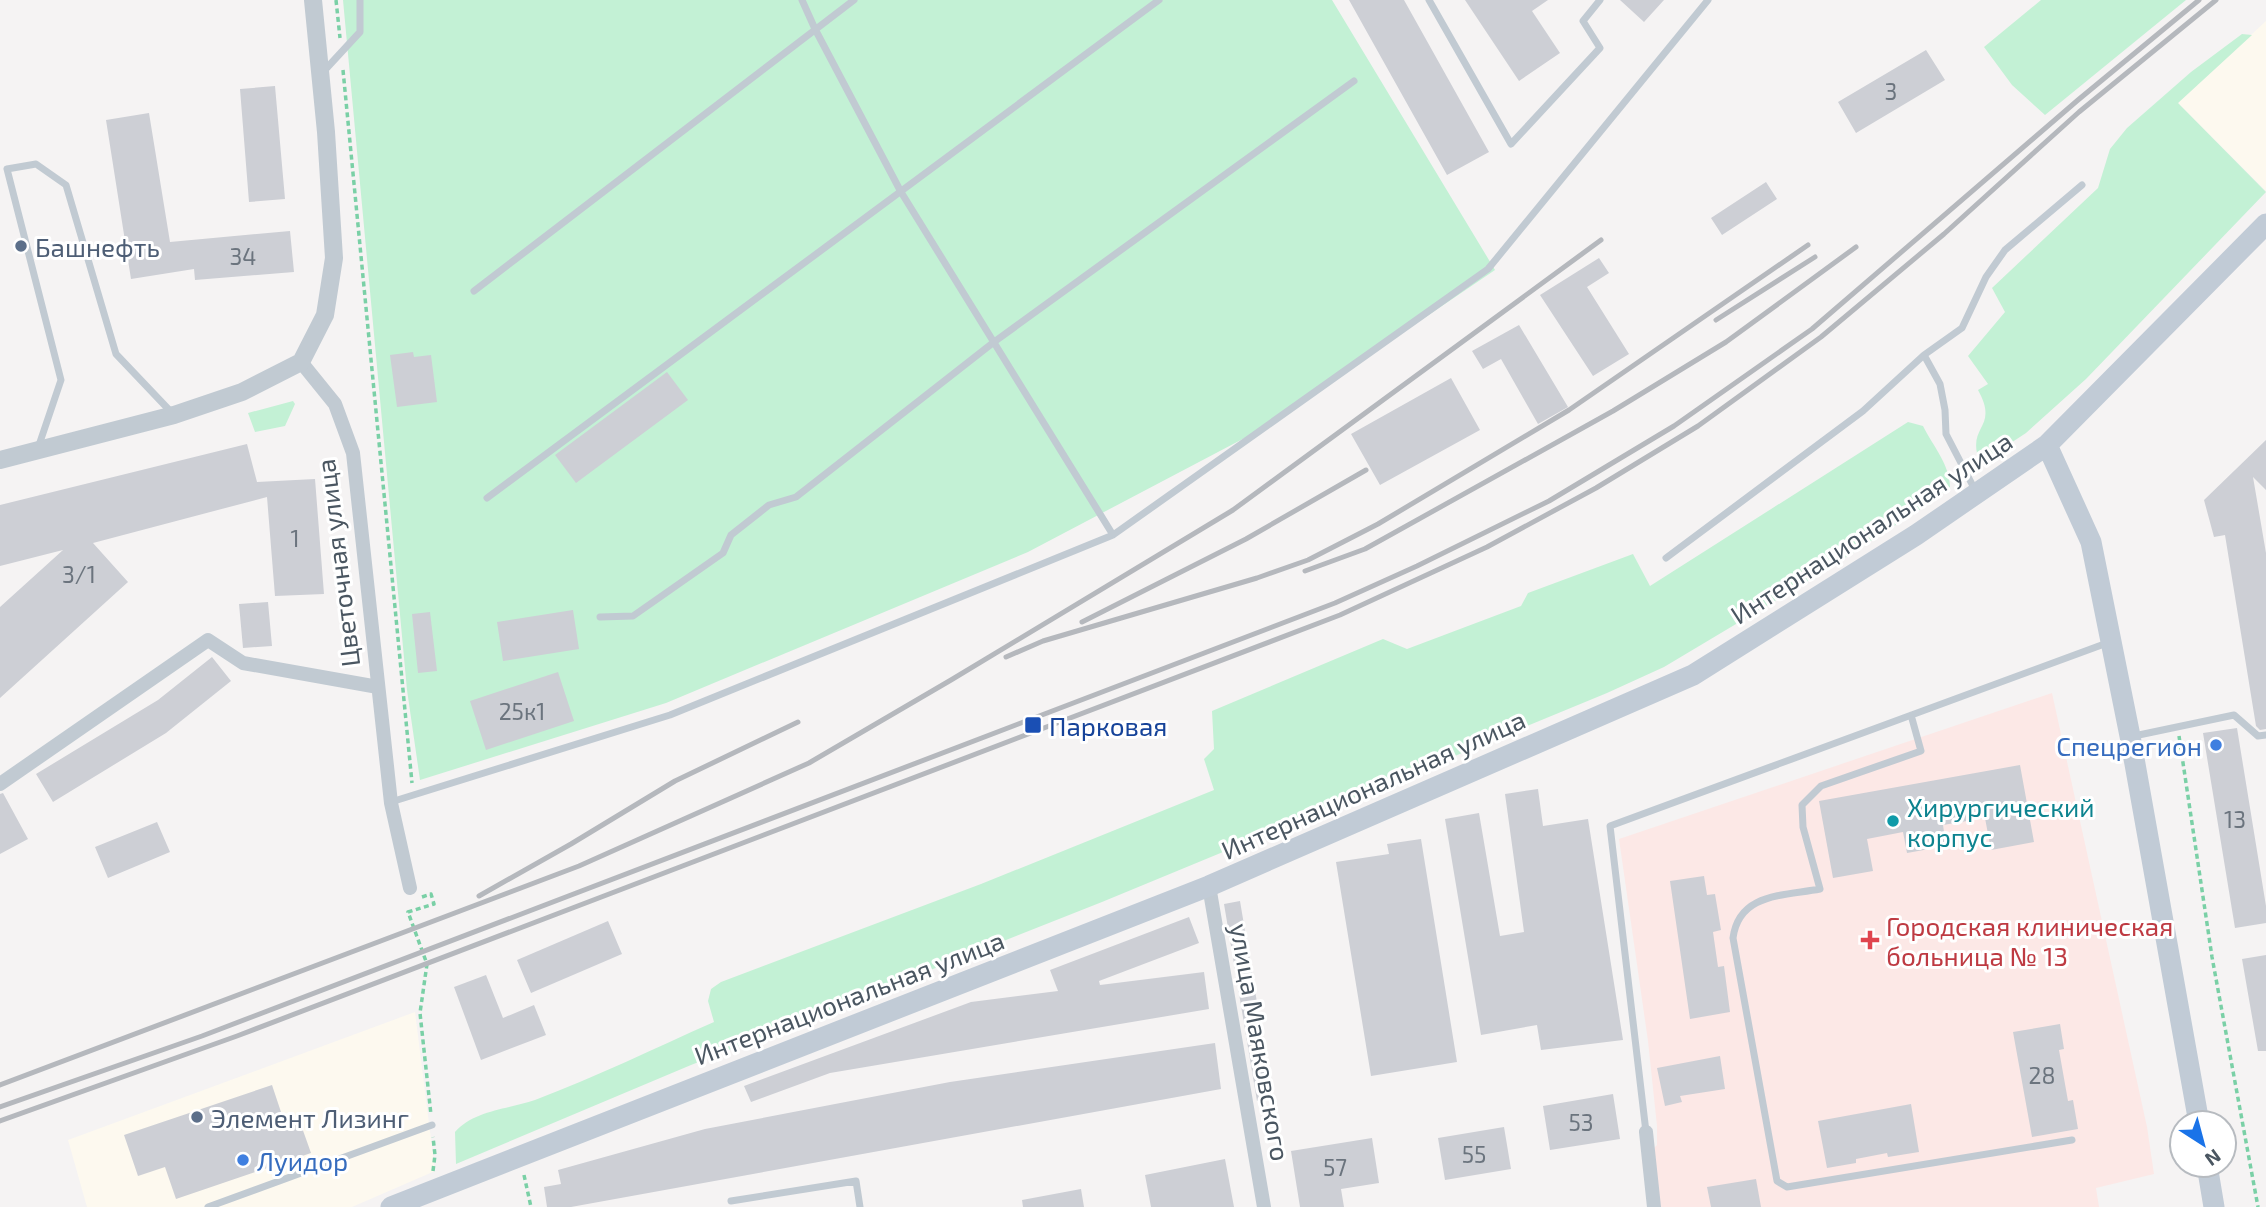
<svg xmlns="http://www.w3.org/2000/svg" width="2266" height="1207" viewBox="0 0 2266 1207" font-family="'Exo 2',sans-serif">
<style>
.commercial{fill:#fdf9ef}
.medical{fill:#fce8e6}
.green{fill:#c3f1d5}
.building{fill:#cdcfd5}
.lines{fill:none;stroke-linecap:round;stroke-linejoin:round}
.path{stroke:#7ad0a6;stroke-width:3.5;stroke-dasharray:5 3.5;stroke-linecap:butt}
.service{stroke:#c1cad2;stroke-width:7}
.minor{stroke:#c1cad2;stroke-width:14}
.tertiary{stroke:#c1cad2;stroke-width:18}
.secondary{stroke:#c1cbd6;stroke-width:21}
.rail{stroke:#b5b8bd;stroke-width:5}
.service-dot{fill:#5c6f8a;stroke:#fff;stroke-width:2.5}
.transit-dot{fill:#1a4fb4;stroke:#fff;stroke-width:2.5}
.shop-dot{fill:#3f7fe0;stroke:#fff;stroke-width:2.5}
.culture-dot{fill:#0f9aa8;stroke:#fff;stroke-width:2.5}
.health-dot{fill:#e0444e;stroke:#fff;stroke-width:2.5}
.labels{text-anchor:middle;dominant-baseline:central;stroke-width:6;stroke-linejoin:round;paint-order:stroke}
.number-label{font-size:23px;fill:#6b747e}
.service-label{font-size:26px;fill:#4e5e75;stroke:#fff;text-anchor:start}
.street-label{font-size:26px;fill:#4a5661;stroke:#fff}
.transit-label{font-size:26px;fill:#164399;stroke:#fff;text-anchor:start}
.shop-label{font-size:26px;fill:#366cbe;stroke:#fff;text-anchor:end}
.culture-label{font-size:26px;fill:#0d838f;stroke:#fff;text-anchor:start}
.health-label{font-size:26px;fill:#be3a42;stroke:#fff;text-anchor:start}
</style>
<rect width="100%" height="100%" fill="#f5f3f3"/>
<!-- commercial -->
<path class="commercial" d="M2266,21V191L2178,103Z
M415,1012L435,1171L352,1207H87L68,1140Z"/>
<!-- medical -->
<path class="medical" d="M2052,693L2147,1127L2154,1174L2096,1188L2099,1207H1649L1642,1160L1657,1145V1126L1648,1041L1619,839Z"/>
<!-- green -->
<path class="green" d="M343,0H1332L1495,270L1256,432L1028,552L666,703L420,780L407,690Z
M2041,0H2186L2045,115L2012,85L1984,47Z
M2242,34L2252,35L2178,103L2266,192L2086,379L2026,433L1994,454L1977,453C1971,425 1998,426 1978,390L1988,384L1968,356L2005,312L1992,288L2098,188L2110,149L2127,128L2191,72Z
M293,401L295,404L285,426L255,432L248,413Z
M1908,422L1923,426C1933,446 1950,465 1950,487L1922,508L1820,574L1664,667L1607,693L1102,902L691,1065L456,1164L455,1132C474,1110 509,1109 535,1100C596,1077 655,1048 714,1022L708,1001L711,989L721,982L981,884L1214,790L1204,759L1214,749L1212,711L1383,639L1407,649L1521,606L1528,593L1633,554L1650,586Z"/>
<!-- building -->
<path class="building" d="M1349,0H1404L1489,152L1447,175Z
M1465,0H1548L1532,11L1560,53L1519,81Z
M1620,0H1664L1644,22Z
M1926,50L1945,80L1856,133L1838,102Z
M275,86L285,199L249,202L240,89Z
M149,113L170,242L290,231L294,272L195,280L194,269L131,279L106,120Z
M1766,182L1777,199L1722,235L1711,218Z
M1599,258L1609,273L1587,287L1629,354L1593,376L1540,295Z
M1519,325L1568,407L1538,424L1501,359L1483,369L1472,351Z
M413,352L414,357L431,355L437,402L397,407L390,355Z
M667,372L688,400L576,483L555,455Z
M1451,378L1480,430L1380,485L1351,434Z
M2266,440V490L2253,477L2266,553V729L2260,730L2256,726L2225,535L2214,537L2204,500Z
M247,444L257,482L315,479L324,594L275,596L267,497L93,543L128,582L0,698V607L63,550L0,566V505Z
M268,602L272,646L243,648L239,604Z
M573,610L579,649L503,661L497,622Z
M430,612L437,671L418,673L412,614Z
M212,657L231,681L166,733L53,802L36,774L158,700Z
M558,672L574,721L486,750L470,701Z
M2237,728L2266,906V923L2235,928L2203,733Z
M2020,765L2034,842L1991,850L1985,818L1943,825L1946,846L1907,853L1903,832L1867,839L1873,871L1833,878L1819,801Z
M1538,789L1543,826L1588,819L1623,1040L1541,1050L1537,1025L1481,1035L1445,819L1479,813L1500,936L1524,932L1505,794Z
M3,793L28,839L0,854V794Z
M157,822L170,852L108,878L95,847Z
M1421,839L1457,1062L1371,1076L1336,862L1389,854L1387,844Z
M1704,876L1707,895L1715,894L1721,930L1713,932L1718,967L1724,966L1730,1012L1690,1019L1670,881Z
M1240,901L1273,1098L1257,1101L1224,904Z
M1189,917L1199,943L1099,981L1100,985L1204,972L1209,1009L830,1073L751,1102L744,1086L971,1002L1058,991L1050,970Z
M608,921L622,954L531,993L517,960Z
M2266,955V1051H2258L2242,959Z
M486,975L503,1018L534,1005L546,1035L481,1060L454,987Z
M2060,1024L2064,1049L2059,1050L2068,1101L2073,1100L2078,1129L2032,1137L2013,1032Z
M1215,1043L1221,1089L571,1207H547L544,1187L561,1184L558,1170L705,1129L950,1082Z
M1720,1056L1725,1089L1680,1096L1682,1102L1665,1106L1657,1068Z
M272,1085L286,1127L300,1122L311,1153L176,1199L165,1167L138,1176L124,1135Z
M1613,1094L1620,1139L1550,1150L1543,1106Z
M1911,1104L1919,1152L1888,1157L1887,1153L1856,1159V1163L1827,1168L1818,1121Z
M1504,1127L1511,1169L1445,1180L1438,1138Z
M1372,1138L1379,1183L1341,1189L1344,1207H1300L1291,1151Z
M1225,1159L1234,1207H1151L1145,1175Z
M1756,1179L1761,1207H1711L1707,1187Z
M1081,1189L1084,1207H1023L1022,1200Z"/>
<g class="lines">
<!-- path -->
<path class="path" d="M336,0L340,38
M343,70L412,783
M2179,736L2212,957L2258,1207
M422,897L431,894L434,904L408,912L427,964L420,1013L431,1115
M433,1171L435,1155L433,1137
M524,1175L531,1207"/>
<!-- service -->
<path class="service" d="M802,0L815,29L901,192L1113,535
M1429,0L1511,144L1600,48L1583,21L1600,0
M323,72L360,32V0
M474,291L854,0
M1924,355L1940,384L1945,410L1946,434L1975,490
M38,448L61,380L7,169L36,164L66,185L116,354L173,414
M487,498L1159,0
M1666,558L1863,411L1924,355L1962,328L1986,277L2005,250L2082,185
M600,617L633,616L723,553L731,535L769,505L796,497L994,342L1354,81
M1911,715L1921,751L1821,786L1802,805L1803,827L1820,889C1783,896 1739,893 1733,938L1777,1181L1787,1187L2072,1140
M2134,736L2234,715L2258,736L2266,735
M391,802L670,715L1113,535L1488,269L1708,0
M1646,1132L1610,826L2107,643
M731,1201L856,1181L860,1207
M208,1207L432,1125"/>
<!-- minor -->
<path class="minor" d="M301,362L335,404L353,453L391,803L410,888
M0,784L208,640L243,663L378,687
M1209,886L1264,1207
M1646,1132L1654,1207"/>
<!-- tertiary -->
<path class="tertiary" d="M0,460L174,415L242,392L301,362L325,315L334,258L326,132L313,0"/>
<!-- secondary -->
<path class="secondary" d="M2047,445L2091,542L2130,736L2199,1123
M2207,1165L2214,1207
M391,1207L1209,886L1693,675L1916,535L2047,445L2266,224"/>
<!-- rail -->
<path class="rail" d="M1716,320L1815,257
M1305,571L1365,549L1613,411L1726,342L1856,247
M1082,622L1246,539L1366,470
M1006,657L1043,641L1257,578L1308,560L1378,524L1569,410L1808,245
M479,896L571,844L675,781L798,722
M0,1085L579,866L809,763L951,680L1233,510L1601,240
M0,1107L202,1036L1335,603L1417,566L1549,501L1674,426L1812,329L2078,100L2199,0
M0,1121L237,1036L1340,615L1487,547L1596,488L1698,426L1821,337L1944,234L2079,112L2216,0"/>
</g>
<!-- markers -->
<g class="service-dot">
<circle cx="21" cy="246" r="7"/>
<circle cx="197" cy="1117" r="7"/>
</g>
<rect class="transit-dot" x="1024" y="716" width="18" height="18" rx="3.5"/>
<g class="shop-dot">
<circle cx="2216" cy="745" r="7"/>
<circle cx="243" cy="1160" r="7"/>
</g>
<circle class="culture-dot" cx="1893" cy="821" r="7"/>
<path class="health-dot" d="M1866.5 929.5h7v7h7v7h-7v7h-7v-7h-7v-7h7z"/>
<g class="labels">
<!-- number labels -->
<g class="number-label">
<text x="1891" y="91">3</text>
<text x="243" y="256">34</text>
<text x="295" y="538">1</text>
<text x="79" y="574">3/1</text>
<text x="522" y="711">25к1</text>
<text x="2235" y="819">13</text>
<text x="2042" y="1075">28</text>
<text x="1581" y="1122">53</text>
<text x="1474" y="1154">55</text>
<text x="1335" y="1167">57</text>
</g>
<!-- service labels -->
<g class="service-label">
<text x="35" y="246">Башнефть</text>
<text x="211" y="1117">Элемент Лизинг</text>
</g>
<!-- street labels -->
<g class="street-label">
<text transform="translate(1871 527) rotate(-33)">Интернациональная улица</text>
<text transform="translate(337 563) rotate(-97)">Цветочная улица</text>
<text transform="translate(1373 784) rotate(-24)">Интернациональная улица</text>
<text transform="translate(849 997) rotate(-21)">Интернациональная улица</text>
<text transform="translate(1261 1042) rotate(80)">улица Маяковского</text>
</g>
<!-- transit labels -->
<g class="transit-label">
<text x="1049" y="725">Парковая</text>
</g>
<!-- shop labels -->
<g class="shop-label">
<text x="2202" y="745">Спецрегион</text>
<text x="257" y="1160" text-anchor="start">Луидор</text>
</g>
<!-- culture labels -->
<g class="culture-label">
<text x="1907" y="806">Хирургический<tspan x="1907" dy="30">корпус</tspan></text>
</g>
<!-- health labels -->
<g class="health-label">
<text x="1886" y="925">Городская клиническая<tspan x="1886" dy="30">больница № 13</tspan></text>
</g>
</g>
<!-- north arrow -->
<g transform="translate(2203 1144) rotate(144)"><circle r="33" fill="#ffffff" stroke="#b7bbc0" stroke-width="2"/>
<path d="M0-5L12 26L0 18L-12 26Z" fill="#1a73e8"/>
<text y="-10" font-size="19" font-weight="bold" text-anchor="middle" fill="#4a5661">N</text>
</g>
</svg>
